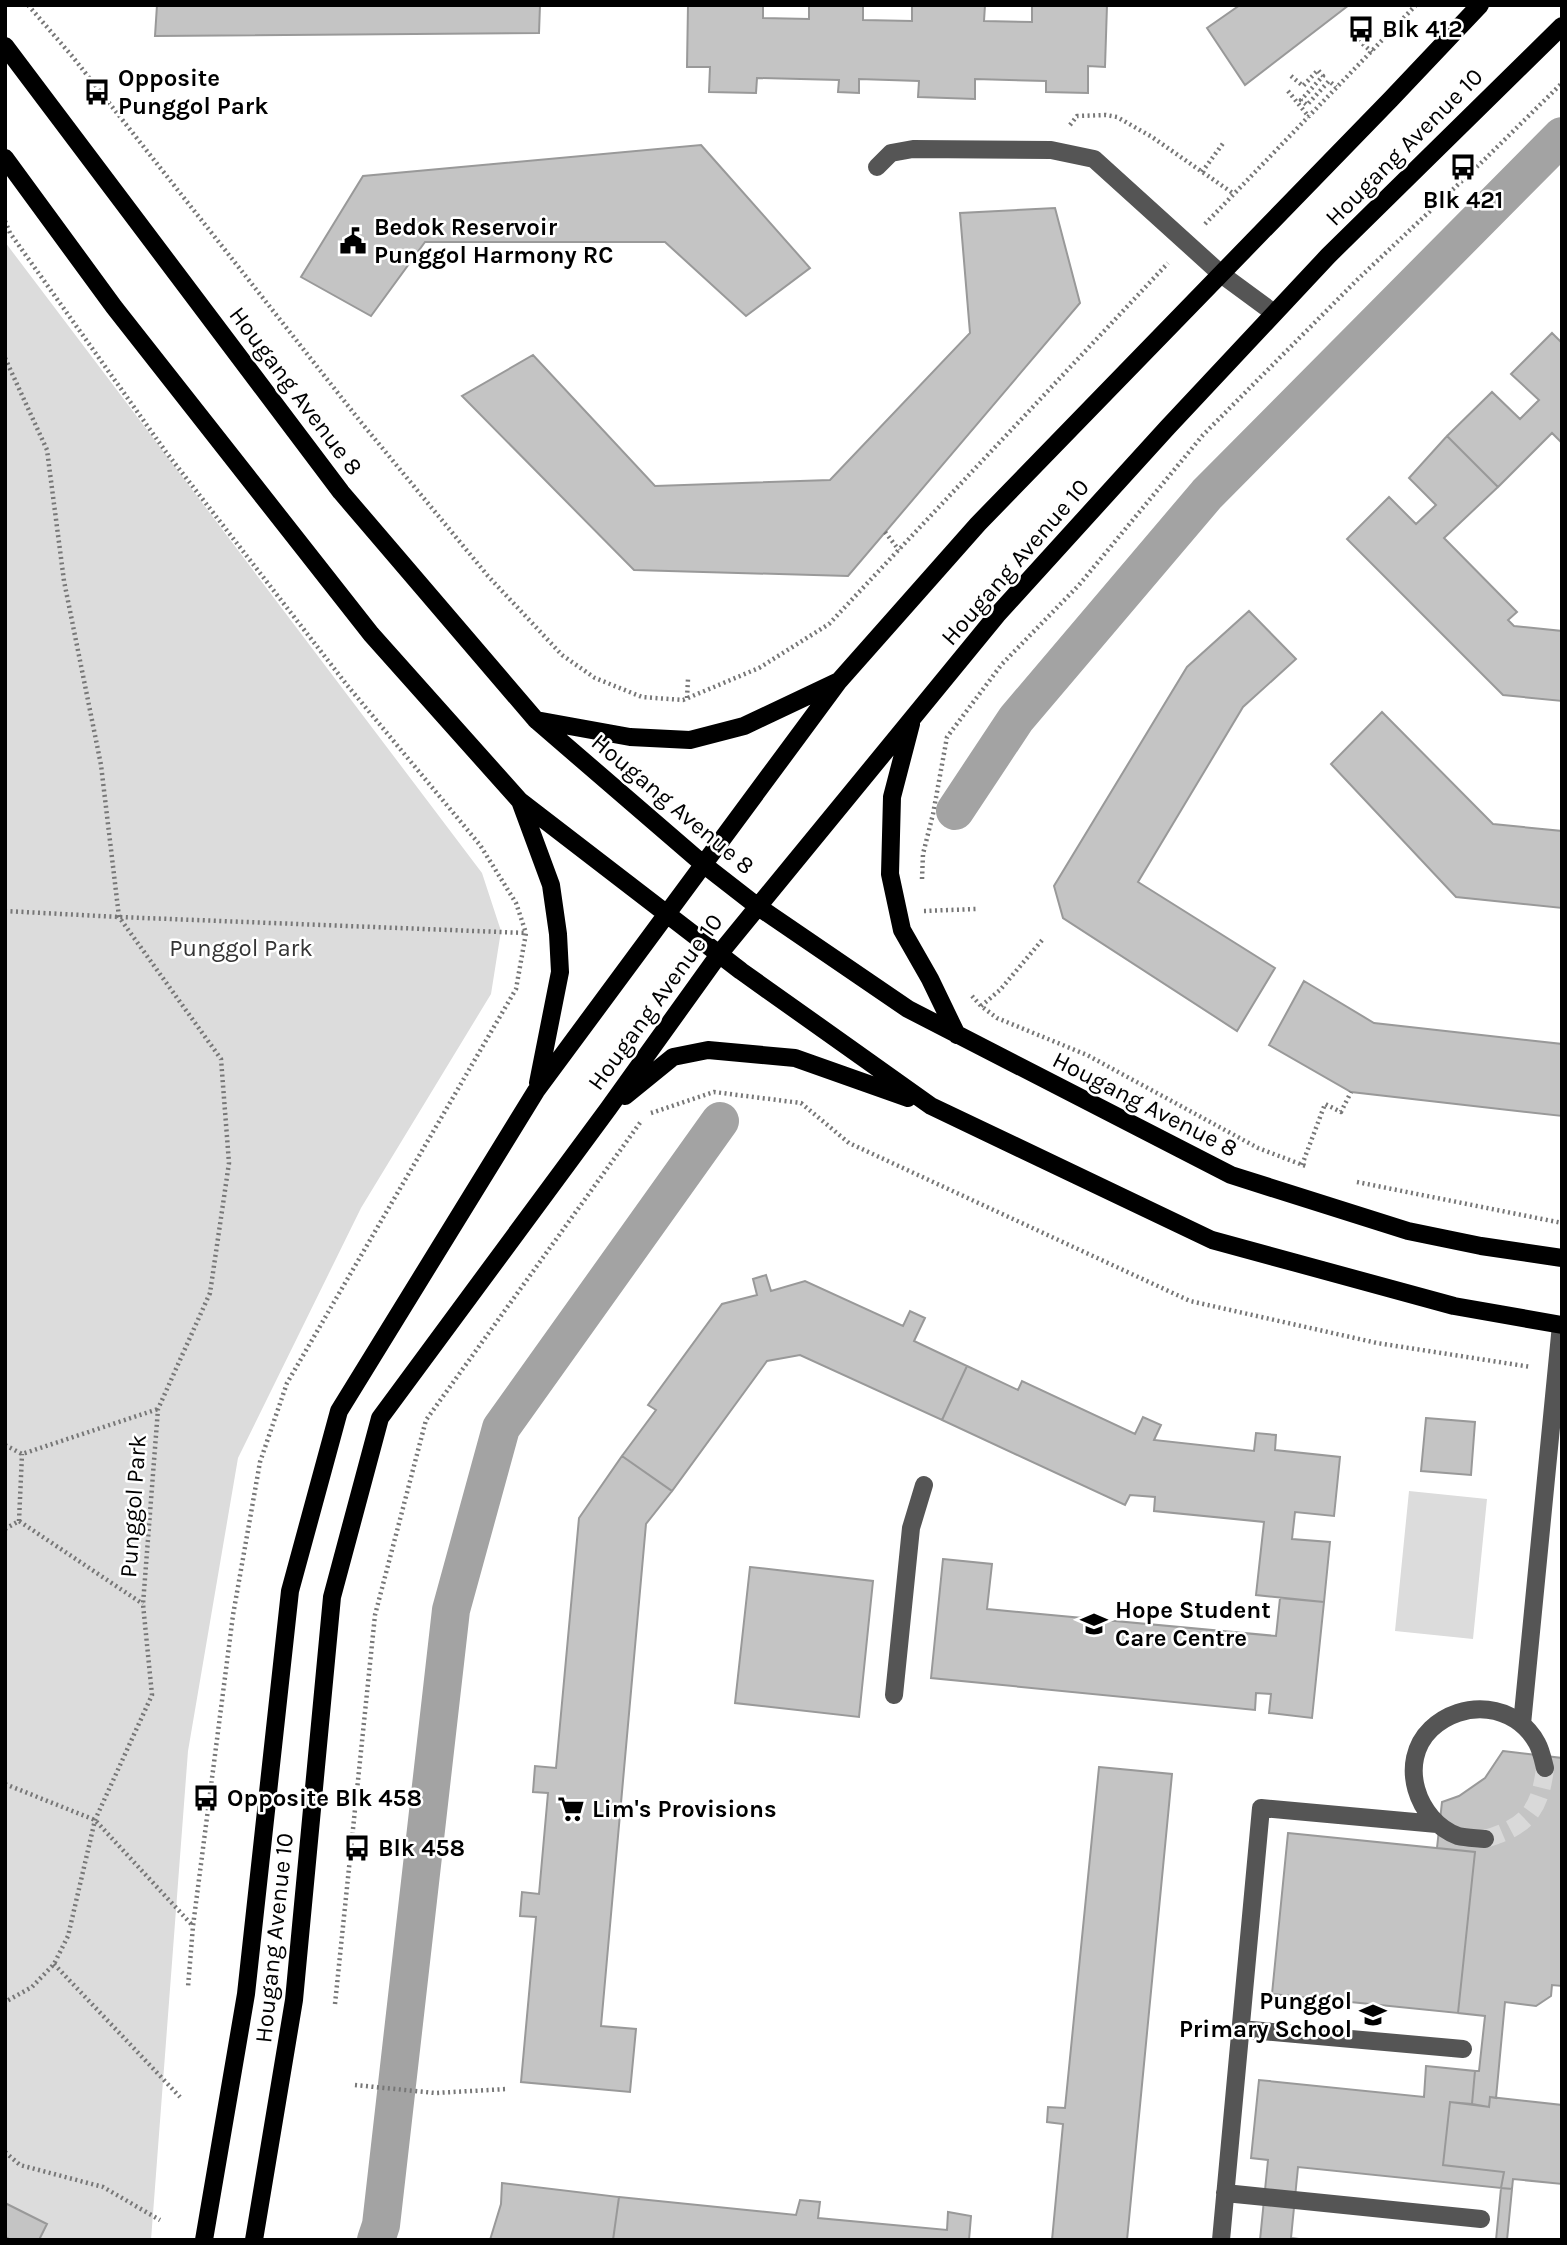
<svg xmlns="http://www.w3.org/2000/svg" width="1567" height="2245" font-family="Karla,sans-serif">
  <rect width="100%" height="100%" fill="#fff"/>
  <path fill="#dcdcdc" d="M5 242 482 873 501 931 491 994 361 1208 238 1458 188 1751 151 2240H5Z
    M1409 1491 1487 1499 1473 1639 1395 1631Z"/>
  <g fill="none" stroke-linecap="round" stroke-linejoin="round">
    <path stroke="#a3a3a3" stroke-width="38" d="M955 811 1016 719 1207 494 1562 136
      M376 2240 381 2225 451 1610 501 1428 720 1121"/>
  </g>
  <path fill="#c4c4c4" stroke="#999" stroke-width="2" d="M157 5H540L539 33 155 36Z
    M688 5H763V18L809 19V5H863V20L912 21V5H985L984 21 1032 22V5H1107L1105 67 1088 66V93L1046 92V81L975 79V99L918 97 919 81 859 79V93L838 92 839 80 757 78 756 93 709 92 710 67H687Z
    M1240 5H1349L1245 85 1207 28Z
    M701 145 810 268 746 316 665 242H425L371 316 301 277 363 176Z
    M1055 208 1080 303 848 576 634 570 462 396 533 355 655 486 830 480 970 333 960 213Z
    M1552 333 1562 343V443L1552 433 1498 487 1447 436 1492 392 1520 419 1539 400 1511 374Z
    M1447 436 1498 487 1444 538 1517 612 1508 620 1514 626 1562 631V701L1503 695 1347 539 1389 497 1416 524 1436 505 1409 478Z
    M1249 611 1296 659 1243 707 1138 882 1275 968 1237 1031 1063 918 1054 886 1187 667Z
    M1382 712 1493 824 1562 831V908L1456 897 1331 764Z
    M1304 981 1374 1023 1562 1044V1116L1351 1092 1269 1045Z
    M766 1275 771 1291 805 1281 903 1326 910 1311 925 1318 914 1341 967 1366 942 1420 800 1355 767 1361 672 1491 622 1456 656 1410 648 1405 722 1304 757 1295 753 1279Z
    M967 1366 1018 1390 1022 1381 1135 1434 1143 1417 1161 1425 1154 1440 1254 1451 1256 1433 1276 1435 1275 1450 1340 1457 1334 1516 1295 1512 1292 1539 1330 1542 1324 1602 1256 1595 1264 1522 1154 1511 1155 1497 1130 1495 1125 1505 942 1420Z
    M1426 1418 1475 1422 1471 1475 1421 1471Z
    M622 1456 672 1491 646 1524 601 2026 636 2029 630 2092 521 2082 536 1917 520 1916 522 1892 539 1894 548 1793 533 1792 535 1766 556 1768 579 1518Z
    M943 1559 992 1564 987 1609 1276 1636 1280 1598 1324 1602 1312 1718 1269 1713 1271 1694 1256 1693 1255 1710 931 1678Z
    M750 1567 873 1581 859 1717 735 1703Z
    M1503 1751 1562 1758V1986L1552 1985 1551 1996 1536 2006 1505 2002 1496 2098 1490 2097 1489 2107 1472 2104 1475 2071H1479L1485 2016 1458 2013 1475 1852 1437 1848 1442 1802 1459 1796 1485 1778Z
    M1099 1767 1172 1774 1127 2240H1052L1063 2124 1047 2122 1048 2107 1065 2108Z
    M1288 1833 1475 1852 1458 2013 1272 1994Z
    M1426 2066 1475 2071 1472 2104 1450 2102 1443 2165 1504 2172 1501 2188 1298 2167 1291 2238 1307 2240H1260L1268 2160 1251 2158 1259 2080 1424 2097Z
    M1490 2097 1562 2105V2184L1513 2179 1512 2189 1501 2188 1504 2172 1443 2165 1450 2102 1489 2107Z
    M502 2183 619 2197 613 2240H490L501 2204Z
    M1501 2188 1512 2189 1507 2240H1496Z
    M619 2197 796 2215 800 2200 820 2202 818 2218 947 2230 948 2212 971 2216 969 2240H613Z
    M5 2203 47 2224 39 2240H11L5 2237Z"/>
  <g fill="none" stroke-linecap="round" stroke-linejoin="round">
    <path stroke="#d9d9d9" stroke-width="18" stroke-dasharray="18 9" stroke-linecap="butt" d="M1485 1839C1526 1827 1540 1811 1545 1768"/>
    <path stroke="#777" stroke-width="4.5" stroke-dasharray="2 3.5" stroke-linecap="butt" d="M28 5 72 56 360 421 488 576 562 655 595 678 642 697 683 700 759 668 829 624 1168 263
      M1350 33 1372 52
      M1291 76 1303 86 1318 70 1323 76 1301 100 1307 105 1329 81 1336 87
      M1288 91 1309 117
      M1070 125 1077 116 1106 115 1117 117 1152 137 1234 194
      M1202 172 1224 142
      M5 221 10 233 166 452 347 685 480 845 516 903 526 933 516 989 287 1383 260 1462 233 1615 193 1926 188 1987
      M1205 224 1416 5
      M5 358 47 450 64 581 101 765 119 917 221 1059 229 1163 210 1293 158 1409 143 1604 152 1695 95 1820 68 1936 54 1964 32 1987 5 2002
      M885 532 899 550
      M687 698 688 679
      M922 879 923 854 933 814 947 737 1002 664 1079 585 1203 435 1358 279 1483 161 1562 83
      M5 911 119 917 526 933
      M924 911 976 909
      M972 996 981 1006 997 1018 1087 1055 1258 1148 1308 1167
      M981 1006 1000 990 1043 939
      M651 1113 714 1092 801 1103 849 1143 1190 1301 1377 1343 1531 1367
      M1302 1165 1325 1104 1341 1112 1351 1092
      M1357 1182 1562 1223
      M5 1445 22 1454 158 1409
      M19 1521 22 1454
      M5 1529 19 1521 143 1604
      M5 1784 95 1820 193 1926
      M54 1964 180 2097
      M335 2004 375 1615 426 1420 642 1120
      M355 2085 435 2093 507 2089
      M5 2152 20 2165 103 2187 160 2220"/>
    <path stroke="#555" stroke-width="18" d="M877 167 891 153 913 149 1051 150 1094 159 1221 274 1274 313
      M894 1695 911 1528 924 1485
      M1522 1724 1561 1325
      M1485 1839C1477 1838 1466 1838 1458 1836 1417 1821 1397 1762 1431 1729 1463 1699 1515 1703 1537 1743 1541 1750 1543 1760 1545 1768
      M1240 2029 1463 2049
      M1225 2193 1481 2219
      M1221 2240 1261 1808 1437 1824"/>
    <path stroke="#000" stroke-width="18" d="M5 46 341 492 536 720 703 864 757 906 908 1009 1231 1175 1408 1231 1481 1246 1562 1258
      M5 158 114 307 371 634 520 801 741 971 931 1106 1212 1240 1454 1306 1562 1325
      M536 720 630 737 690 740 744 726 837 682
      M911 724 892 797 890 874 902 930 930 979 957 1035
      M520 801 551 885 558 934 560 972 538 1083
      M625 1096 673 1057 708 1050 795 1058 908 1098
      M204 2240 246 1994 290 1591 339 1411 536 1091 839 681 978 524 1391 99 1480 5
      M254 2240 294 2000 332 1597 380 1418 608 1109 720 953 997 615 1167 428 1328 256 1562 26"/>
  </g>
  <defs>
    <g id="bus-bare" transform="scale(2.1)"><path d="M-5-6H5V4H4V6H2V4H-2V6H-4V4H-5ZM-3.5-4V0h7V-4ZM-3.5 1.2v1.5H-2V1.2ZM2 1.2v1.5H3.5V1.2Z" fill="#000" stroke="#fff" stroke-width="2.5" paint-order="stroke"/></g>
    <g id="civic-bare" transform="scale(2.1)"><path d="M-.6-6.5H3V-4.5H.6V-3L4-1V1h2V6H-6V1h2V-1L-.6-3ZM-1.2 2.5V6h2.4V2.5Z" fill="#000" stroke="#fff" stroke-width="2.5" paint-order="stroke"/></g>
    <g id="school-bare" transform="scale(2.1)"><path d="M0-5L7-2L0 1L-7-2ZM-4 1L0 2.5L4 1V4Q0 6-4 4Z" fill="#000" stroke="#fff" stroke-width="2.5" paint-order="stroke"/></g>
    <g id="supermarket-bare" transform="scale(2.1)"><path d="M-6-5.5h2.5l.6 2H6L4.5 2H-2.5L-4.4-4H-6ZM-1.5 3.2a1.3 1.3 0 1 0 .1 0ZM3 3.2a1.3 1.3 0 1 0 .1 0Z" fill="#000" stroke="#fff" stroke-width="2.5" paint-order="stroke"/></g>
  </defs>
  <g fill-rule="evenodd">
    <use href="#bus-bare" x="1361" y="29"/>
    <use href="#bus-bare" x="97" y="92"/>
    <use href="#bus-bare" x="1463" y="167"/>
    <use href="#civic-bare" x="353" y="241"/>
    <use href="#school-bare" x="1094" y="1624"/>
    <use href="#bus-bare" x="206" y="1798"/>
    <use href="#supermarket-bare" x="571" y="1809"/>
    <use href="#bus-bare" x="357" y="1848"/>
    <use href="#school-bare" x="1373" y="2015"/>
  </g>
  <g text-anchor="middle" stroke-width="5" stroke-linejoin="round" paint-order="stroke">
    <g font-size="24" font-weight="bold" fill="#000" stroke="#fff" text-anchor="start">
      <text x="1382" y="37">Blk 412</text>
      <text x="118" y="86">Opposite<tspan x="118" dy="28">Punggol Park</tspan></text>
      <text x="1463" y="208" text-anchor="middle">Blk 421</text>
      <text x="374" y="235">Bedok Reservoir<tspan x="374" dy="28">Punggol Harmony RC</tspan></text>
      <text x="1115" y="1618">Hope Student<tspan x="1115" dy="28">Care Centre</tspan></text>
      <text x="227" y="1806">Opposite Blk 458</text>
      <text x="592" y="1817">Lim's Provisions</text>
      <text x="378" y="1856">Blk 458</text>
      <text x="1352" y="2009" text-anchor="end">Punggol<tspan x="1352" dy="28">Primary School</tspan></text>
    </g>
    <g font-size="24" fill="#000" stroke="#fff">
      <text transform="translate(1404 147) rotate(-45)" y="8">Hougang Avenue 10</text>
      <text transform="translate(296 391) rotate(53)" y="8">Hougang Avenue 8</text>
      <text transform="translate(1015 562) rotate(-49)" y="8">Hougang Avenue 10</text>
      <text transform="translate(673 804) rotate(40)" y="8">Hougang Avenue 8</text>
      <text transform="translate(655 1002) rotate(-54)" y="8">Hougang Avenue 10</text>
      <text transform="translate(1145 1104) rotate(27)" y="8">Hougang Avenue 8</text>
      <text transform="translate(133 1506) rotate(-86)" y="8">Punggol Park</text>
      <text transform="translate(274 1938) rotate(-84)" y="8">Hougang Avenue 10</text>
    </g>
    <g font-size="24" fill="#333" stroke="#fff">
      <text x="241" y="956">Punggol Park</text>
    </g>
  </g>
  <rect width="1567" height="2245" fill="none" stroke="#000000" stroke-width="14"/>
</svg>
